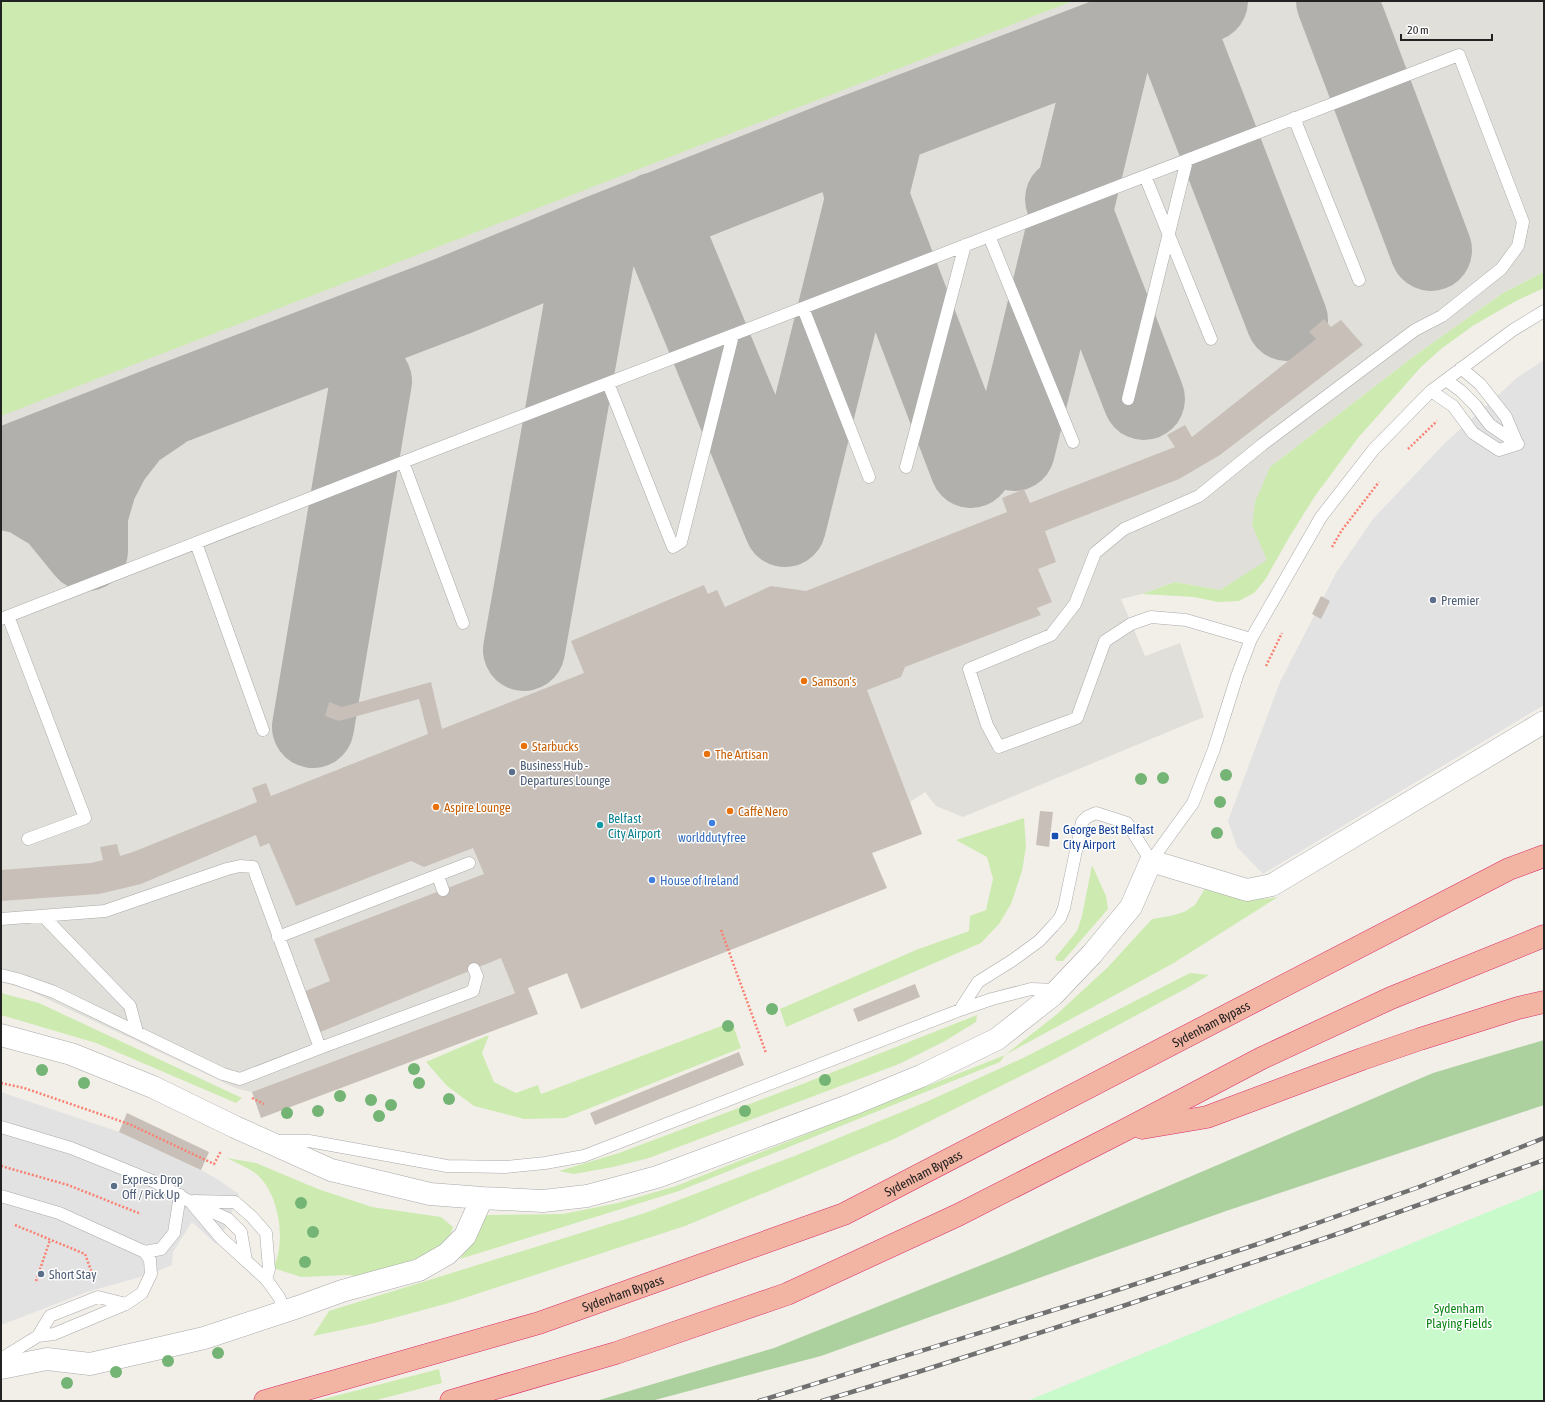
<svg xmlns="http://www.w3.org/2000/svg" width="1545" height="1402" font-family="'Asap Condensed',sans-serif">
  <rect width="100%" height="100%" fill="#f2efe9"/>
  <path fill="#e1dfda" d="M1 1H1544V272L1503 293 1417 354 1270 467 1252 525 1268 560 1220 590 1175 582 1142 594 1121 599 1145 656 1180 643 1204 717 963 817 936 806 925 792 910 802 922 834 872 853 567 973 252 1092 238 1089 26 989 1 982Z"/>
  <path fill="#cdebb0" d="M1 1H1073L1 416Z
    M1544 272V288L1516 301 1474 325 1441 349 1421 367 1358 438 1315 496 1290 536 1265 580 1254 593 1239 601 1218 602 1194 597 1142 594 1175 582 1220 590 1267 560 1252 525 1255 502 1270 467 1417 354 1503 293Z
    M1024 818 1026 847 1022 871 1011 904 999 924 981 943 786 1027 780 1009 916 950 969 931 970 916 986 910 993 879 987 857 956 840Z
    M1092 865 1106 896 1108 909 1063 961H1057L1055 958 1077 931 1082 916Z
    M1206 887C1235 899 1247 902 1278 897L1172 964 1005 1055 1000 1062 679 1191 460 1259 473 1240 483 1217 488 1215 563 1214 618 1203 676 1186 1005 1055 1056 1015 1108 967 1152 919 1170 916 1184 912 1195 905Z
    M1190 973 1209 975 1187 988 1055 1059 894 1139 685 1226 449 1303 375 1323 313 1336 329 1311 645 1213 797 1155 926 1102 1021 1059Z
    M1 993 39 1003 242 1098 236 1103 96 1043 1 1015Z
    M977 1015 976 1022 945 1041 899 1064 649 1158 613 1167 574 1174 559 1171 619 1153 805 1083Z
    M732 1022 741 1048 565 1118 524 1119 474 1106 447 1086 426 1062 489 1035 482 1053 494 1082 516 1093 538 1085 541 1094Z
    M227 1158 256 1163 318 1189 372 1207 441 1217 453 1227 449 1239 438 1251 363 1277 348 1275 301 1277 273 1268C287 1242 279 1191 255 1173 247 1167 236 1163 227 1158Z
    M439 1369 442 1383 373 1401H316Z"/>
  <path fill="#add19e" d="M1544 1040V1105L1226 1211 821 1356 651 1401H596L774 1348 1009 1254 1433 1073Z"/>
  <path fill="#c8facc" d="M1544 1189V1401H1027Z"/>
  <path fill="#e2e2e2" d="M1544 360V705L1263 874 1237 847 1228 821 1280 682 1336 573 1373 519 1445 443 1518 377Z
    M1 1092 119 1132 201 1170 217 1179 239 1194 221 1238 216 1244 192 1222 173 1252 172 1265 151 1274 87 1292 1 1325Z"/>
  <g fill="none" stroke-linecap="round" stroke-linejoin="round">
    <path stroke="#b1b0ac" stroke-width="82" d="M1337 1 1431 250
      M1169 15 1287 320
      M862 182 971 467
      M1066 199 1144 399
      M656 213 785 526
      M1014 450 1114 36
      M1 470 170 404 453 296 597 237 845 139 1207 1
      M1 488 26 494 56 512 87 550V515L96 484 110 457 131 430 162 409
      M785 526 885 124
      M524 650 597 237
      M313 727 371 381"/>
  </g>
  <path fill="#c7bfb8" d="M1324 319 1331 327 1341 320 1363 345 1220 455 1179 479 1045 531 1056 562 1038 569 1052 602 1037 608 1041 615 905 667 901 677 867 690 922 834 872 853 887 888 581 1009 567 973 528 988 538 1014 261 1118 252 1092 515 993 501 958 318 1033 303 992 330 981 314 939 484 874 473 848 424 867 411 861 296 906 269 843 260 847 256 835 141 884 99 894 1 901V870L91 863 103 860 100 847 117 844 120 856 133 852 257 802 252 788 266 783 271 796 428 734 419 699 339 721 325 716 329 702 342 707 431 682 442 729 584 673 571 641 704 585 708 594 717 590 725 607 771 586 806 591 1007 512 1002 498 1024 489 1030 503 1175 447 1167 435 1185 425 1192 437 1316 339 1309 332Z
    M1321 596 1330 601 1321 619 1312 614Z
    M1040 811 1053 812 1049 847 1036 845Z
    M915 984 920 997 858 1022 853 1009Z
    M739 1052 744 1065 595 1125 590 1113Z
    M127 1113 209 1152 201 1170 119 1132Z"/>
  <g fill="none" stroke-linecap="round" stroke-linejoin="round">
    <g stroke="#a9a9a9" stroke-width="13">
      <path id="service" d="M1294 118 1359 280
        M1145 176 1211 339
        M989 236 1073 442
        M803 308 869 477
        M1461 368 1480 384 1506 417 1517 443
        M1446 380 1461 391 1475 405 1490 425 1518 444
        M608 383 673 547 681 542 733 335
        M1431 391 1453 406 1473 433 1499 450 1518 444
        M1128 399 1187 160
        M403 462 463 623
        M906 467 965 245
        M196 543 263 730
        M8 616 85 818 28 839
        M1 619 403 462 1459 55 1523 222 1518 246 1501 269 1442 316 1415 330 1263 444 1199 496 1124 529 1095 553 1075 604 1051 635 969 669 987 725 999 747 1077 718 1105 641 1131 624 1151 617 1186 620 1251 639
        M438 876 443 890
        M43 916 130 1006 137 1032
        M1 919 105 911 227 869 240 866 253 867 320 1048 473 991 477 976 474 969
        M278 937 469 863
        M1 975 17 979 54 992 223 1074 240 1079 320 1048
        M960 1010 978 982 1013 960 1039 941 1053 926 1060 918 1064 908 1082 822 1087 817 1096 813 1127 823 1151 861 1193 803 1214 749 1237 676 1251 639 1321 517 1374 449 1431 391 1513 330 1544 311
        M1 1127 71 1148 116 1166 155 1182 189 1201 228 1219 241 1232 246 1261
        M278 1141H309L447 1166 506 1167 545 1163 584 1156 960 1010 992 999 1031 989 1057 990
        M1 1196 59 1213 145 1252 150 1260 151 1274 142 1293 126 1304 54 1334 38 1336 1 1359
        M194 1201 235 1202 252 1217 266 1233 269 1269 266 1279
        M193 1205 221 1238 266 1279 279 1297 285 1311
        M145 1252 161 1249 174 1233 180 1195
        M38 1336 50 1316 98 1297 126 1304"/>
    </g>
    <g stroke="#a9a9a9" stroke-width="23">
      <path id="minor" d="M1 1035 71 1054 153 1087 235 1127 331 1170 430 1194 482 1198 543 1201 587 1196 657 1177 853 1104 921 1076 997 1039 1053 995 1092 954 1131 907 1151 861 1247 890 1272 885 1544 722
        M1 1368 47 1359 90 1364 165 1347 204 1338 298 1307 342 1291 419 1270 447 1254 465 1236 482 1198"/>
    </g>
    <g stroke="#dc2a67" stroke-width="23">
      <g id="trunk">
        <path d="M1142 1128 1207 1117 1362 1059 1420 1039 1518 1008 1544 1002"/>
        <path id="s1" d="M265 1401 539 1323 844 1214 1509 869 1544 856"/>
        <path d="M451 1401 616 1353 787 1294 958 1215 1123 1131 1262 1058 1391 998 1544 936"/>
      </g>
    </g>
    <path stroke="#fa8072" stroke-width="2.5" stroke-dasharray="2 2" stroke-linecap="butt" d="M1408 449 1437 421
      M1332 547 1342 530 1379 482
      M1266 666 1282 633
      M721 930 766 1053
      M1 1083 24 1088 129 1124 214 1164 221 1151
      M252 1098 264 1104
      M1 1166 68 1185 141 1214
      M15 1225 85 1254 93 1276
      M36 1281 50 1240"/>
    <use href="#service" stroke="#fff" stroke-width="12"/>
    <use href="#minor" stroke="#fff" stroke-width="22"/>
    <use href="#trunk" stroke="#f2b4a3" stroke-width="22"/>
    <g stroke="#707070" stroke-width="4.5">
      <path id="rail" d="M759 1401 1099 1296 1261 1243 1419 1187 1544 1138
        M822 1401 918 1372 1123 1306 1343 1232 1544 1160"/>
    </g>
    <use href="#rail" stroke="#fff" stroke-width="3" stroke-dasharray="9" stroke-linecap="butt"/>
  </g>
  <g fill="#74b475">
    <circle cx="1226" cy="775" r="6"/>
    <circle cx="1163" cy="778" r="6"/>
    <circle cx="1141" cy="779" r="6"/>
    <circle cx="1220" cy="802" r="6"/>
    <circle cx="1217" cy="833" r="6"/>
    <circle cx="772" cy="1009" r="6"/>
    <circle cx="728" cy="1026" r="6"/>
    <circle cx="414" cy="1069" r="6"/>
    <circle cx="42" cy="1070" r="6"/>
    <circle cx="825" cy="1080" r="6"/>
    <circle cx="84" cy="1083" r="6"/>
    <circle cx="419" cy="1083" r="6"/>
    <circle cx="340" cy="1096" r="6"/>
    <circle cx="449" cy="1099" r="6"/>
    <circle cx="371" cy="1100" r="6"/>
    <circle cx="391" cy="1105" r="6"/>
    <circle cx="318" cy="1111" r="6"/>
    <circle cx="745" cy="1111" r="6"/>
    <circle cx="287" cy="1113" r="6"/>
    <circle cx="379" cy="1116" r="6"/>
    <circle cx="301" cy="1203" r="6"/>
    <circle cx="313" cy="1232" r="6"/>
    <circle cx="305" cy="1262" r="6"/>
    <circle cx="218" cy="1353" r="6"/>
    <circle cx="168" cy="1361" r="6"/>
    <circle cx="116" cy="1372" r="6"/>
    <circle cx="67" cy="1383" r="6"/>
  </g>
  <g fill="#5c6f8a" stroke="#fff" stroke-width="1.5">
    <circle cx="1433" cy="600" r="4"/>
    <circle cx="512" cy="772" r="4"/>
    <circle cx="114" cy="1186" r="4"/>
    <circle cx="41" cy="1274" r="4"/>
  </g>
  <g fill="#e8710a" stroke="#fff" stroke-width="1.5">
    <circle cx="804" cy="681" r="4"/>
    <circle cx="524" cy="746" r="4"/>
    <circle cx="707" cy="754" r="4"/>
    <circle cx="436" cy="807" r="4"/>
    <circle cx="730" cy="811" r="4"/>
  </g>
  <g fill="#3f7fe0" stroke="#fff" stroke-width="1.5">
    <circle cx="712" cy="823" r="4"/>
    <circle cx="652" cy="880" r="4"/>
  </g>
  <circle fill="#0f9aa8" stroke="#fff" stroke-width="1.5" cx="600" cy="825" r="4"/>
  <rect fill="#1a4fb4" stroke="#fff" stroke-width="1.5" x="1051" y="832" width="8" height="8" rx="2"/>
  <g text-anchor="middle" stroke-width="3" stroke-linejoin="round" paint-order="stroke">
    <g font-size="13" fill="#4e5e75" stroke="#fff" text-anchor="start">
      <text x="1441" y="605">Premier</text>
      <text x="520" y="770">Business Hub -<tspan x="520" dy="15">Departures Lounge</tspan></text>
      <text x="122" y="1184">Express Drop<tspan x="122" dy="15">Off / Pick Up</tspan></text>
      <text x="49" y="1279">Short Stay</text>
    </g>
    <g font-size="13" fill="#c56008" stroke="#fff" text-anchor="start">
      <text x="812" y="686">Samson's</text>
      <text x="532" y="751">Starbucks</text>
      <text x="715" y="759">The Artisan</text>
      <text x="444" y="812">Aspire Lounge</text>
      <text x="738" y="816">Caffè Nero</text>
    </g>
    <g font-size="13" fill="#0d838f" stroke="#fff" text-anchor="start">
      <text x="608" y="823">Belfast<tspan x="608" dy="15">City Airport</tspan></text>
    </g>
    <g font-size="13" fill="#164399" stroke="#fff" text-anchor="start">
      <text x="1063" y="834">George Best Belfast<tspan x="1063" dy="15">City Airport</tspan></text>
    </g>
    <g font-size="13" fill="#366cbe" stroke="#fff">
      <text x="712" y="842">worlddutyfree</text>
      <text x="660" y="885" text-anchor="start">House of Ireland</text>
    </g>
    <g font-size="13" fill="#222" stroke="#fff">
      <text dy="5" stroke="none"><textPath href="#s1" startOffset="1022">Sydenham Bypass</textPath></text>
      <text dy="5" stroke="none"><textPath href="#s1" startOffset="698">Sydenham Bypass</textPath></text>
      <text dy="5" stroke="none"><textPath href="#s1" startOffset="374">Sydenham Bypass</textPath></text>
    </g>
    <g font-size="13" fill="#0c8416" stroke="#fff">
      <text x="1459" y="1313">Sydenham<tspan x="1459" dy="15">Playing Fields</tspan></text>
    </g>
  </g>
  <rect width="1545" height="1402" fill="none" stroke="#222222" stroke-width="4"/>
  <path d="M1401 34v6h91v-6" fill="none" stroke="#222222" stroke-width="2"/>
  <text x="1407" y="34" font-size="12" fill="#222222" stroke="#ffffff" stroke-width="3" paint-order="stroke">20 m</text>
</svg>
